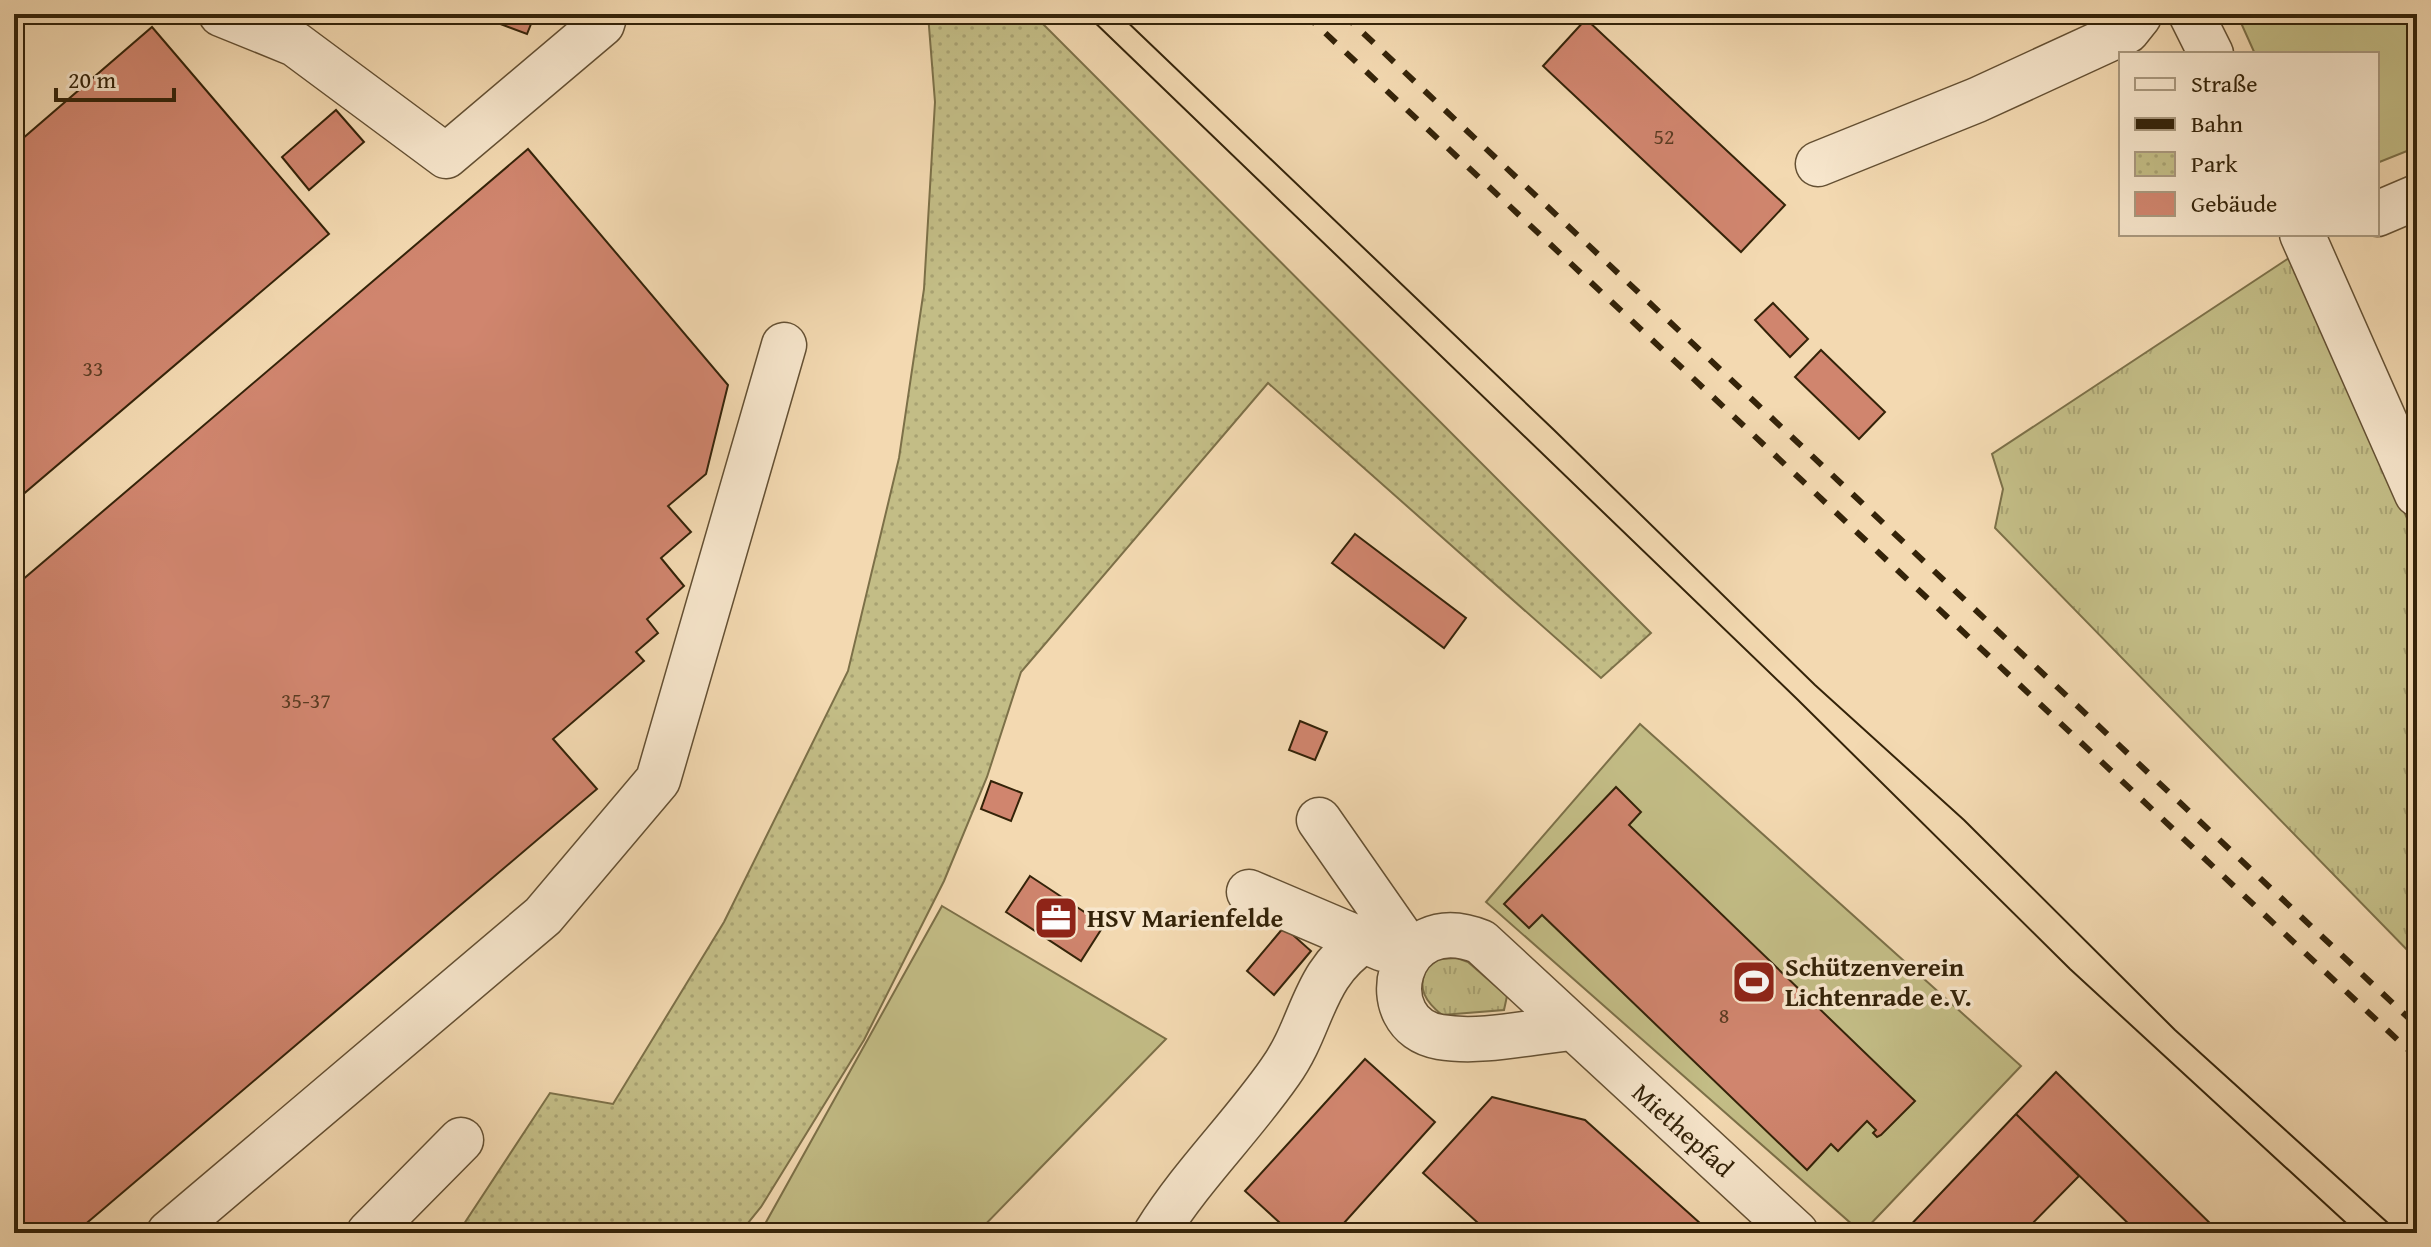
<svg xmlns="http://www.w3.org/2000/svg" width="2431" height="1247" font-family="'Gentium Book Plus',serif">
  <defs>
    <pattern id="grass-tufts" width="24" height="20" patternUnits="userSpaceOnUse" patternTransform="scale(2)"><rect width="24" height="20" fill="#c3bd86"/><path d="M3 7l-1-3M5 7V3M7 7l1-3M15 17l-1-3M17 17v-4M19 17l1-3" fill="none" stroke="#a8a272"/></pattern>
    <pattern id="park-dots" width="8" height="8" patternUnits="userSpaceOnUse" patternTransform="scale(2)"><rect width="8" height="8" fill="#c3bd86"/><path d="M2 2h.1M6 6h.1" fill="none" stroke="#a8a272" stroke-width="1.8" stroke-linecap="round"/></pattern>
  </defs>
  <rect width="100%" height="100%" fill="#f3d9b1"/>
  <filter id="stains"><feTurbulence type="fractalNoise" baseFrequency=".0025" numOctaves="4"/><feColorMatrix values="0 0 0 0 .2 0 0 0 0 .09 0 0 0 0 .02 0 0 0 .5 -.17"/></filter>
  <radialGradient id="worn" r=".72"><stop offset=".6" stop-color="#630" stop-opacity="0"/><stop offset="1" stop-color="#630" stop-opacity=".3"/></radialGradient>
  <path fill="url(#grass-tufts)" stroke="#7c7048" stroke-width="2" d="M2292 256 2417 541V960L1995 528 2003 489 1992 454Z
    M1457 958 1468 962 1507 996 1504 1010 1442 1015C1426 1002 1416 988 1427 968L1439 959Z"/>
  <path fill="url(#park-dots)" stroke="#7c7048" stroke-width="2" d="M928 14H1033L1651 633 1601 678 1268 383 1021 672 987 777 944 881 864 1040 761 1207 740 1233H458L550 1093 613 1104 724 922 848 671 899 458 924 289 935 102Z"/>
  <path fill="#c3bd86" stroke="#7c7048" stroke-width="2" d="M2237 14H2417V147L2377 163V54H2255Z
    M1640 724 2021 1066 1862 1233 1486 902Z
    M942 906 1166 1039 977 1233H760Z"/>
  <path fill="#d0856e" stroke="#342309" stroke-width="2" d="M474 14H535L527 34Z
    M1586 19 1785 205 1741 252 1543 66Z
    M152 27 329 234 14 502V146Z
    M336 110 364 142 309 190 282 157Z
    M528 149 728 385 706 474 668 506 691 532 661 558 684 586 647 619 658 633 636 652 644 661 553 739 597 789 75 1233H14V587Z
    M1773 303 1808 339 1790 357 1755 320Z
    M1821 350 1885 412 1859 439 1795 377Z
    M1355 534 1466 618 1444 648 1332 563Z
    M1300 721 1327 732 1315 760 1289 750Z
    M991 781 1022 793 1011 821 981 809Z
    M1616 787 1641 812 1629 825 1915 1101 1881 1135 1877 1137 1873 1133 1876 1130 1867 1121 1838 1151 1831 1144 1807 1170 1542 915 1529 928 1504 904Z
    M1030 876 1104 925 1081 961 1006 912Z
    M1284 927 1311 951 1274 995 1247 971Z
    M1365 1059 1435 1122 1335 1233H1291L1245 1191Z
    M2056 1072 2220 1233H2138L2016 1114Z
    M1492 1097 1585 1120 1711 1233H1489L1423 1173Z
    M2016 1114 2079 1176 2023 1233H1903Z"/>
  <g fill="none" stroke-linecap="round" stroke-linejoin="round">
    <g stroke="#645033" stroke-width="47">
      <path id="minor" d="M221 14 295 44 446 156 602 24 605 14
        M2191 14 2211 54
        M1818 164 1977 100 2127 31 2139 16
        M2377 214 2417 197
        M2302 234 2417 494
        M1319 820 1411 952
        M1249 892 1383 949
        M1570 1028C1529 1032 1481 1044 1440 1037 1370 1026 1394 906 1481 942L1796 1233
        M169 1233 543 916 658 780 784 345
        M369 1233 461 1140
        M1156 1233C1192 1175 1241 1128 1280 1072 1314 1025 1311 974 1365 940"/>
    </g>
    <use href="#minor" stroke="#f7e6cc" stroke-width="44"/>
    <path stroke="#342309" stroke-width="2" d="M1086 14 1797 699 2070 969 2357 1233
      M1119 14 1554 430 1815 685 1964 820 2175 1030 2399 1233"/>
    <path stroke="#342309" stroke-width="6" stroke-dasharray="14 14" stroke-linecap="butt" d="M1305 14 2417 1058
      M1343 14 2417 1026"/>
  </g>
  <defs>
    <g id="office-square" transform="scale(2.3)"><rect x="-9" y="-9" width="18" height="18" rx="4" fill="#8f2418" stroke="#f7e6cc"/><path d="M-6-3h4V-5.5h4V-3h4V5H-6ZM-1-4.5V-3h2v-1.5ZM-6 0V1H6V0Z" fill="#fff"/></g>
    <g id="stadium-square" transform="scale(2.3)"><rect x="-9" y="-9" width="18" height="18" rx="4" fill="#8f2418" stroke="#f7e6cc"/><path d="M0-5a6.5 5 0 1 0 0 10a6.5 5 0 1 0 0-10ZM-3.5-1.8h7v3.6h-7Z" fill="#fff"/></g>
  </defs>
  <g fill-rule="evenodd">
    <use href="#office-square" x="1056" y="918"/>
    <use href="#stadium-square" x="1754" y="982"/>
  </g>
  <g text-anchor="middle" stroke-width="7" stroke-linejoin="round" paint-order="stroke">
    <g font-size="22" fill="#5b3c22">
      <text x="1664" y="144">52</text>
      <text x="93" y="376">33</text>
      <text x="306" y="708">35-37</text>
      <text x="1724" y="1023">8</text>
    </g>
    <g font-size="26" font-weight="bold" fill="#342309" stroke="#f7e6cc" text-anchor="start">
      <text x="1087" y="927">HSV Marienfelde</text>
      <text x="1785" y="976">Schützenverein<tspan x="1785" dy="30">Lichtenrade e.V.</tspan></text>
    </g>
    <g font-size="26" fill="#342309" stroke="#f7e6cc">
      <text transform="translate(1683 1130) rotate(42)" y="9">Miethepfad</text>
    </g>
  </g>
  <rect width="2431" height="1247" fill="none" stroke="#f3d9b1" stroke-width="48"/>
  <rect x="16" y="16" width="2399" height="1215" fill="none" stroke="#342309" stroke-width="4"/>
  <rect x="24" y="24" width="2383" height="1199" fill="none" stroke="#342309" stroke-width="2"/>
  <rect x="2119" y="52" width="260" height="184" fill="#f7e6cc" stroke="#a9987e" stroke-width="2"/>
  <rect x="2135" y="78" width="40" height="12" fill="#f7e6cc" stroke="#a9987e" stroke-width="2"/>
  <text x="2191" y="92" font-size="24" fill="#342309">Straße</text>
  <rect x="2135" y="118" width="40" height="12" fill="#342309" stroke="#a9987e" stroke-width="2"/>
  <text x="2191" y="132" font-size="24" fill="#342309">Bahn</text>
  <rect x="2135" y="152" width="40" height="24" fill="url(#park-dots)" stroke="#a9987e" stroke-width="2"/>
  <text x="2191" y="172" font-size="24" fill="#342309">Park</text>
  <rect x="2135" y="192" width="40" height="24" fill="#d0856e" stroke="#a9987e" stroke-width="2"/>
  <text x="2191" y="212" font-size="24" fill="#342309">Gebäude</text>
  <path d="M56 88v12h118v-12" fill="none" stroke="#342309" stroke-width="4"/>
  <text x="68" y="88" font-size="24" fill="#342309" stroke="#f7e6cc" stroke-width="6" paint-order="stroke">20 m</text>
  <rect width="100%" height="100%" filter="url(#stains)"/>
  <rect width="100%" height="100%" fill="url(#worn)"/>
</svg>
